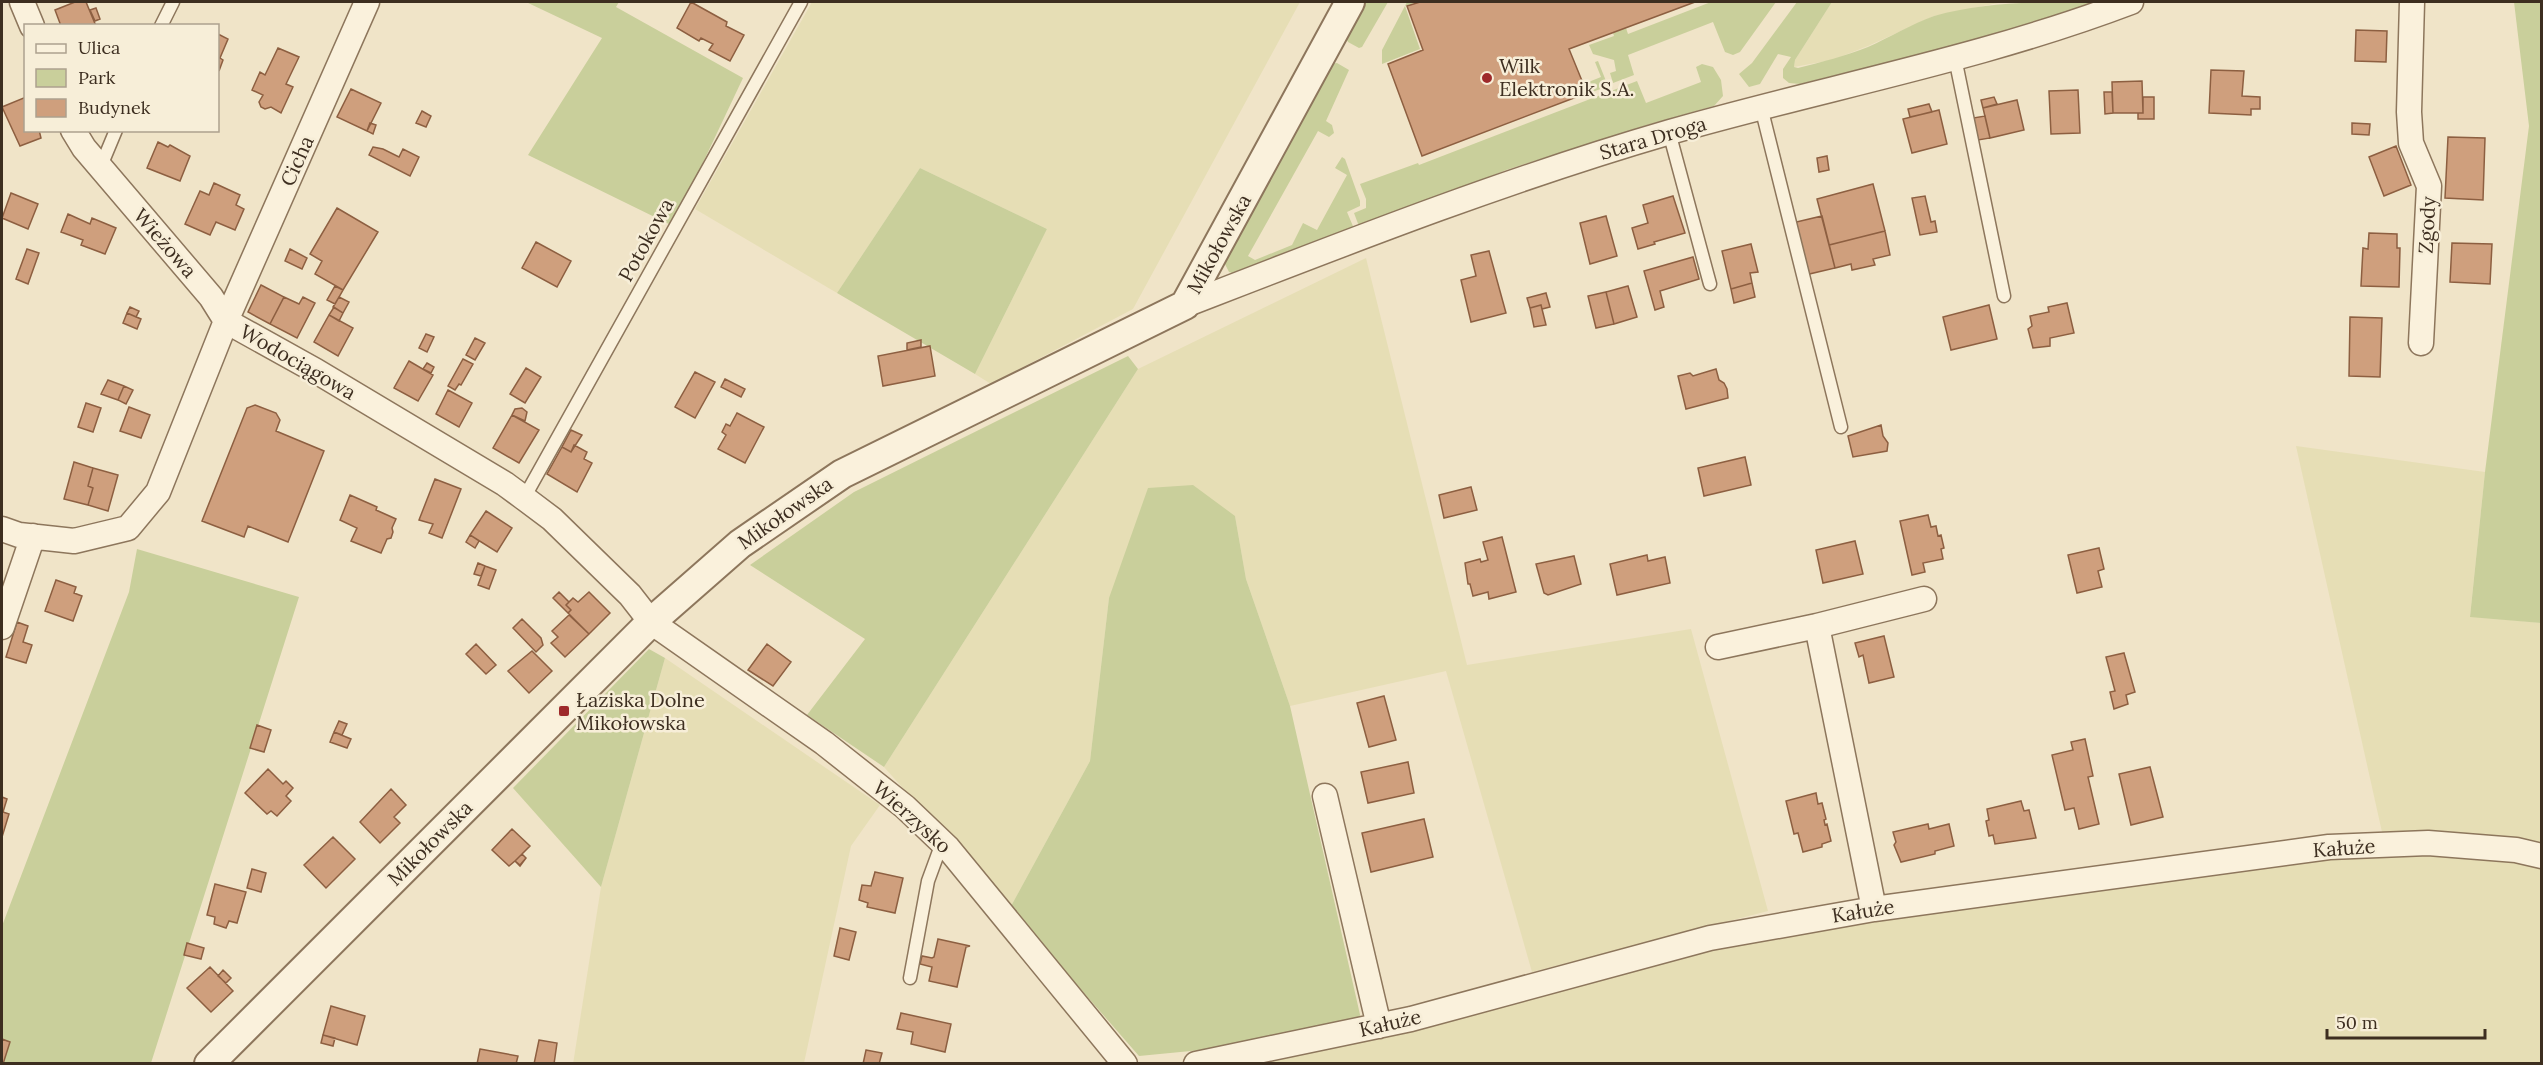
<svg xmlns="http://www.w3.org/2000/svg" width="2543" height="1065" font-family="Lora,serif">
  <rect width="100%" height="100%" fill="#f0e4c8"/>
  <path fill="#e6deb5" d="M812 2H1300L1133 309 991 384 975 374 1047 229 920 168 837 293 695 209Z
    M1832 2H2003L1934 16 1868 46 1832 60 1794 67 1795 60Z
    M1366 258 1467 665 1691 629 1768 911 1532 972 1446 671 1290 706 1246 579 1235 516 1109 598 1090 761 1010 908 884 767 1138 369Z
    M2296 446 2485 472 2470 616 2541 623V846L2476 836 2382 832Z
    M665 658 880 805 851 846 804 1063 573 1064 601 887Z
    M2329 847 2541 856V1063L1196 1064 1710 938Z"/>
  <path fill="#c9cf9b" d="M526 2H619L616 7 743 78 673 226 528 155 602 38Z
    M1361 2H1388L1362 47 1359 48 1348 42 1345 36Z
    M1407 2H1417L1405 6 1420 49 1382 64V50Z
    M1711 2H1776L1740 52 1733 55 1725 52 1713 22 1628 55 1634 75 1613 83 1610 73 1616 71 1614 60 1593 54 1589 45 1614 36 1613 33 1626 28 1628 34Z
    M1797 2H1832L1795 60 1794 67 1798 68C1822 62 1845 56 1868 47 1890 37 1912 24 1934 16 1991 0 2052 2 2111 2L2032 26 1800 84 1789 83 1783 78V69L1791 57 1778 54 1760 84 1749 87 1739 74 1752 63Z
    M2514 2H2542L2541 623 2470 617 2485 472 2529 126Z
    M1598 61 1608 86 1590 93 1586 83 1601 77 1595 62Z
    M1337 63 1349 70 1326 121 1332 125 1334 133 1329 137 1318 131 1248 256 1255 260 1292 245 1303 223 1317 230 1347 175 1335 168 1342 157 1345 159 1360 201V206L1347 212 1355 231 1235 274 1229 272 1223 260 1330 64Z
    M1702 64 1713 67 1721 80 1723 96 1714 106 1647 125 1506 170 1360 229 1354 213 1366 208V199L1360 184 1418 163 1419 165 1637 81 1646 103 1701 82 1696 67Z
    M920 168 1047 229 975 374 837 293Z
    M1128 356 1138 369 884 767 807 715 865 639 750 565 854 492Z
    M1193 485 1235 516 1246 579 1290 706 1361 1019 1222 1048 1139 1056 1010 908 1090 761 1109 598 1148 488Z
    M137 549 299 597 151 1063H2V926L129 592Z
    M649 649 665 658 601 887 513 788Z"/>
  <path fill="#cf9f7d" stroke="#8d5f41" stroke-width="1.5" d="M75 2H86L96 26H61L55 10Z
    M691 2 727 22 726 26 744 35 730 61 709 50 713 44 701 38 699 41 677 28Z
    M1420 2H1695L1569 49 1587 93 1422 156 1388 64 1423 50 1407 6Z
    M96 8 100 19 95 21 90 10Z
    M2356 30 2387 31 2386 62 2355 61Z
    M218 34 228 39 220 58 223 60 219 71Z
    M278 48 299 57 286 84 293 87 281 113 271 107 265 109 261 107 259 102 263 95 252 90 260 72 265 75Z
    M2211 70 2244 71 2242 96 2260 97V109H2251V115L2209 113Z
    M2142 81 2143 113H2113L2112 82Z
    M351 89 381 103 367 131 337 117Z
    M2078 90 2080 133 2051 134 2049 91Z
    M2104 92H2112L2113 113 2105 114Z
    M26 97V130H39L41 138 20 146 2 107Z
    M1994 97 1997 104 1983 108 1981 100Z
    M2143 97H2154V119H2138V113H2143Z
    M2017 100 2024 130 1990 138 1983 108Z
    M1929 104 1932 112 1910 117 1908 109Z
    M1939 110 1947 144 1912 153 1903 119Z
    M422 111 431 116 426 127 416 123Z
    M1985 116 1990 138 1978 140 1973 118Z
    M370 123 376 125 373 134 367 131Z
    M2352 123 2370 124 2369 135 2352 134Z
    M2448 137 2485 138 2483 200 2445 198Z
    M158 142 168 147 170 145 190 156 180 181 147 168Z
    M2396 146 2411 185 2384 196 2369 157Z
    M373 147 383 149 399 157 403 149 419 157 410 176 369 155Z
    M1827 156 1829 170 1819 172 1817 158Z
    M214 183 240 195 236 205 244 209 235 230 216 222 210 235 185 224 200 191 209 195Z
    M1873 184 1885 231 1829 245 1817 199Z
    M11 193 38 204 28 229 2 218Z
    M1673 196 1685 233 1654 242 1655 244 1638 249 1632 228 1648 223 1643 205Z
    M1925 196 1931 222 1935 221 1937 232 1920 235 1912 198Z
    M337 208 378 232 343 290 315 274 322 261 310 254Z
    M68 214 90 224 92 218 116 228 105 254 81 245 83 240 61 232Z
    M1606 216 1617 256 1590 264 1580 223Z
    M1822 216 1835 268 1805 275 1792 223Z
    M1885 231 1890 255 1873 259 1875 265 1852 270 1851 264 1835 268 1829 245Z
    M2369 233 2397 234V248H2400L2399 287 2361 286 2363 248 2368 249Z
    M536 242 571 261 557 287 522 268Z
    M2452 243 2492 244 2490 284 2450 282Z
    M1751 244 1758 272 1750 273 1752 283 1731 289 1722 251Z
    M27 249 39 253 28 284 16 279Z
    M290 249 307 258 302 269 285 261Z
    M1489 251 1506 313 1471 322 1461 280 1476 276 1471 255Z
    M1693 257 1699 279 1660 291 1664 307 1655 310 1644 271Z
    M1752 283 1755 297 1734 303 1731 289Z
    M261 285 284 297 270 324 248 312Z
    M335 286 343 290 335 304 327 300Z
    M1628 286 1637 317 1614 324 1606 292Z
    M1606 292 1614 324 1596 328 1588 296Z
    M1546 293 1550 307 1542 309 1541 305 1530 308 1527 298Z
    M284 297 299 304 303 297 315 303 297 338 270 324Z
    M339 297 349 302 343 313 333 307Z
    M2067 303 2074 333 2050 338V346L2033 348 2028 329 2032 326 2030 316 2049 312 2048 307Z
    M1541 305 1546 325 1534 327 1530 308Z
    M1989 305 1997 339 1951 350 1943 317Z
    M130 307 139 311 136 317 127 313Z
    M334 307 343 313 339 321 329 315Z
    M127 313 141 319 137 329 123 323Z
    M329 315 353 328 338 356 314 342Z
    M2350 317 2382 318 2380 377 2349 376Z
    M426 334 434 337 427 352 419 348Z
    M475 338 485 343 475 360 466 355Z
    M921 340V347L907 350V343Z
    M930 346 935 376 883 386 878 356Z
    M463 359 473 364 461 385 459 384 455 390 448 386Z
    M409 361 433 375 418 401 394 388Z
    M427 363 434 367 431 373 423 369Z
    M526 368 541 377 525 403 510 394Z
    M1716 369 1719 380 1724 383 1727 389 1728 398 1686 409 1678 376 1690 373 1693 376Z
    M695 372 715 382 695 418 675 407Z
    M725 379 745 389 741 397 721 387Z
    M108 380 124 386 118 400 101 394Z
    M124 386 133 390 126 404 118 400Z
    M448 390 472 403 459 427 436 414Z
    M86 403 101 408 93 432 78 427Z
    M255 405 276 413 280 420 276 431 324 451 288 542 248 526 244 537 202 521 247 408Z
    M129 407 150 415 141 438 120 431Z
    M522 408 527 412 525 421 512 415 515 409Z
    M737 413 764 427 745 463 718 449 726 435 722 432 726 424 730 426Z
    M512 415 539 430 519 463 493 448Z
    M1881 425 1883 436 1888 443 1887 451 1853 457 1848 436Z
    M571 430 582 435 571 452 562 447Z
    M574 445 587 452 584 459 592 463 577 492 547 474 562 447 571 452Z
    M1745 457 1751 485 1704 496 1698 468Z
    M74 462 93 468 88 486 93 488 88 505 64 499Z
    M93 468 118 475 108 511 88 505 93 488 88 486Z
    M435 479 461 489 442 538 429 533 433 524 419 520Z
    M1471 487 1477 510 1444 518 1439 495Z
    M350 495 377 507 376 510 396 519 392 528 393 532 391 538 387 539 381 553 351 541 357 528 340 520Z
    M486 511 512 528 497 552 470 535Z
    M1928 515 1931 527 1936 526 1938 536 1941 535 1944 548 1941 549 1943 559 1923 563 1925 572 1912 575 1900 521Z
    M470 535 479 541 475 548 466 542Z
    M1502 537 1516 592 1489 599 1488 592 1473 596 1470 584H1468L1465 563 1480 559 1481 562 1488 560 1483 542Z
    M1855 541 1863 574 1823 583 1816 550Z
    M2099 548 2104 569 2098 571 2102 587 2077 593 2068 555Z
    M1647 555 1648 561 1665 557 1670 583 1617 595 1610 564Z
    M1574 556 1581 584 1548 595 1544 593 1536 564Z
    M478 563 485 566 481 576 474 574Z
    M485 566 496 570 489 589 478 585Z
    M56 580 76 587 74 593 82 596 73 621 45 611Z
    M559 592 569 602 566 605 571 610 568 613 553 598Z
    M589 592 610 613 589 634 568 613 571 610 566 605 573 598 578 602Z
    M569 615 589 634 565 657 551 643 558 637 552 631Z
    M522 619 541 638 543 645 536 652 513 628Z
    M17 622 28 626 23 642 32 645 26 663 6 657Z
    M1884 636 1894 677 1869 683 1863 655 1859 657 1855 643Z
    M476 644 496 665 486 674 466 654Z
    M767 644 791 662 773 686 748 670Z
    M532 651 552 671 529 693 508 671Z
    M2124 653 2135 692 2126 695 2128 704 2114 709 2110 692 2115 691 2106 657Z
    M1384 696 1396 740 1369 747 1357 703Z
    M339 721 347 724 342 735 334 732Z
    M257 725 271 730 264 752 250 748Z
    M334 732 351 739 347 748 330 742Z
    M2085 739 2093 776 2088 777 2099 824 2079 829 2074 808 2065 810 2052 755 2073 750 2071 742Z
    M1408 762 1414 793 1368 803 1361 772Z
    M2150 767 2163 817 2131 825 2119 774Z
    M268 769 283 784 286 781 293 788 286 796 291 801 277 816 271 811 267 814 245 793Z
    M391 789 406 805 394 817 400 823 380 843 360 822Z
    M1816 793 1818 804 1822 803 1826 819 1824 820 1825 825 1827 824 1831 841 1822 844V847L1803 852 1798 833 1794 834 1786 801Z
    M2 797 7 799 3 812 9 814 2 837Z
    M2021 801 2024 811 2029 810 2036 838 1995 844 1993 835 1989 836 1986 821 1989 820 1987 809Z
    M1424 819 1433 857 1371 872 1362 833Z
    M1928 824 1929 829 1949 824 1954 846 1935 851V854L1901 862 1894 845 1896 842 1893 832Z
    M512 829 530 846 522 854 526 858 520 865 515 861 509 866 492 850Z
    M333 837 355 859 326 888 304 865Z
    M522 854 526 858 520 866 515 861Z
    M252 869 266 873 261 892 247 888Z
    M875 872 903 878 895 913 867 907 868 903 859 900 862 885 871 886Z
    M215 884 246 892 237 923 229 921 226 928 214 924 215 917 207 915Z
    M840 928 856 932 849 960 834 956Z
    M938 939 970 946 966 947 957 987 929 981 932 967 920 964 922 956 932 958 934 957Z
    M187 943 204 948 201 959 184 955Z
    M210 967 233 991 211 1012 187 988Z
    M223 970 231 978 226 983 218 976Z
    M331 1006 365 1016 357 1045 323 1035Z
    M901 1013 951 1024 945 1052 911 1044 913 1032 897 1029Z
    M323 1035 335 1038 333 1046 321 1043Z
    M2 1039 10 1042 3 1064H2Z
    M539 1040 557 1043 554 1064H534Z
    M480 1049 518 1056 516 1064H477Z
    M866 1050 882 1053 879 1064H863Z"/>
  <g fill="none" stroke-linecap="round" stroke-linejoin="round">
    <g stroke="#8d765c" stroke-width="15">
      <path id="service" d="M161 26 173 2
        M1955 58 2004 296
        M1761 107 1841 427
        M1669 132 1710 284
        M101 166 116 130
        M524 498 801 2
        M910 978 928 881 939 851 948 848"/>
    </g>
    <g stroke="#8d765c" stroke-width="27">
      <path id="minor" d="M22 2 32 26
        M2412 2 2409 112 2411 143 2429 186 2421 343
        M73 130 84 148 211 297 226 321 316 371 505 484 524 498 552 519 630 595 651 622 824 743 905 807 948 848 1125 1064
        M1185 305C1345 243 1505 180 1670 132 1823 88 1981 59 2131 2
        M2 529 19 535 74 541 128 528 158 492 226 321 367 2
        M1817 626 1924 599
        M2 627 33 536
        M1718 647 1817 626 1874 909
        M1325 796 1379 1026
        M1196 1064 1411 1019 1710 938 1874 909 2329 847 2428 843 2516 850 2542 856"/>
    </g>
    <g stroke="#8d765c" stroke-width="32">
      <path id="tertiary" d="M209 1064 651 622 740 544 842 474 1185 305 1350 2"/>
    </g>
    <use href="#service" stroke="#faf1dc" stroke-width="12"/>
    <use href="#minor" stroke="#faf1dc" stroke-width="24"/>
    <use href="#tertiary" stroke="#faf1dc" stroke-width="28"/>
  </g>
  <g fill="#9e2a2b" stroke="#f7eed8" stroke-width="2">
    <circle cx="1487" cy="78" r="6"/>
    <rect x="558" y="705" width="12" height="12" rx="3"/>
  </g>
  <g text-anchor="middle" stroke-width="5" stroke-linejoin="round" paint-order="stroke">
    <g font-size="20" fill="#3d2e20" stroke="#f7eed8" text-anchor="start">
      <text x="1499" y="73">Wilk<tspan x="1499" dy="23">Elektronik S.A.</tspan></text>
      <text x="576" y="707">Łaziska Dolne<tspan x="576" dy="23">Mikołowska</tspan></text>
    </g>
    <g font-size="20" fill="#3d2e20" stroke="#f7eed8">
      <text transform="translate(1653 138) rotate(-16)" y="7">Stara Droga</text>
      <text transform="translate(297 161) rotate(-66)" y="7">Cicha</text>
      <text transform="translate(2427 225) rotate(-87)" y="7">Zgody</text>
      <text transform="translate(646 240) rotate(-61)" y="7">Potokowa</text>
      <text transform="translate(165 243) rotate(49)" y="7">Wieżowa</text>
      <text transform="translate(1219 244) rotate(-61)" y="7">Mikołowska</text>
      <text transform="translate(298 362) rotate(30)" y="7">Wodociągowa</text>
      <text transform="translate(785 513) rotate(-35)" y="7">Mikołowska</text>
      <text transform="translate(912 817) rotate(42)" y="7">Wierzysko</text>
      <text transform="translate(430 843) rotate(-45)" y="7">Mikołowska</text>
      <text transform="translate(2344 848) rotate(-4)" y="7">Kałuże</text>
      <text transform="translate(1863 911) rotate(-9)" y="7">Kałuże</text>
      <text transform="translate(1390 1023) rotate(-13)" y="7">Kałuże</text>
    </g>
  </g>
  <rect width="2543" height="1065" fill="none" stroke="#3d2e20" stroke-width="6"/>
  <rect x="24" y="24" width="195" height="108" fill="#f7eed8" stroke="#ada18e" stroke-width="1.5"/>
  <rect x="36" y="44" width="30" height="9" fill="#faf1dc" stroke="#ada18e" stroke-width="1.5"/>
  <text x="78" y="54" font-size="18" fill="#3d2e20">Ulica</text>
  <rect x="36" y="69" width="30" height="18" fill="#c9cf9b" stroke="#ada18e" stroke-width="1.5"/>
  <text x="78" y="84" font-size="18" fill="#3d2e20">Park</text>
  <rect x="36" y="99" width="30" height="18" fill="#cf9f7d" stroke="#ada18e" stroke-width="1.5"/>
  <text x="78" y="114" font-size="18" fill="#3d2e20">Budynek</text>
  <path d="M2327 1029v9h158v-9" fill="none" stroke="#3d2e20" stroke-width="3"/>
  <text x="2336" y="1029" font-size="18" fill="#3d2e20" stroke="#f7eed8" stroke-width="4.5" paint-order="stroke">50 m</text>
</svg>
